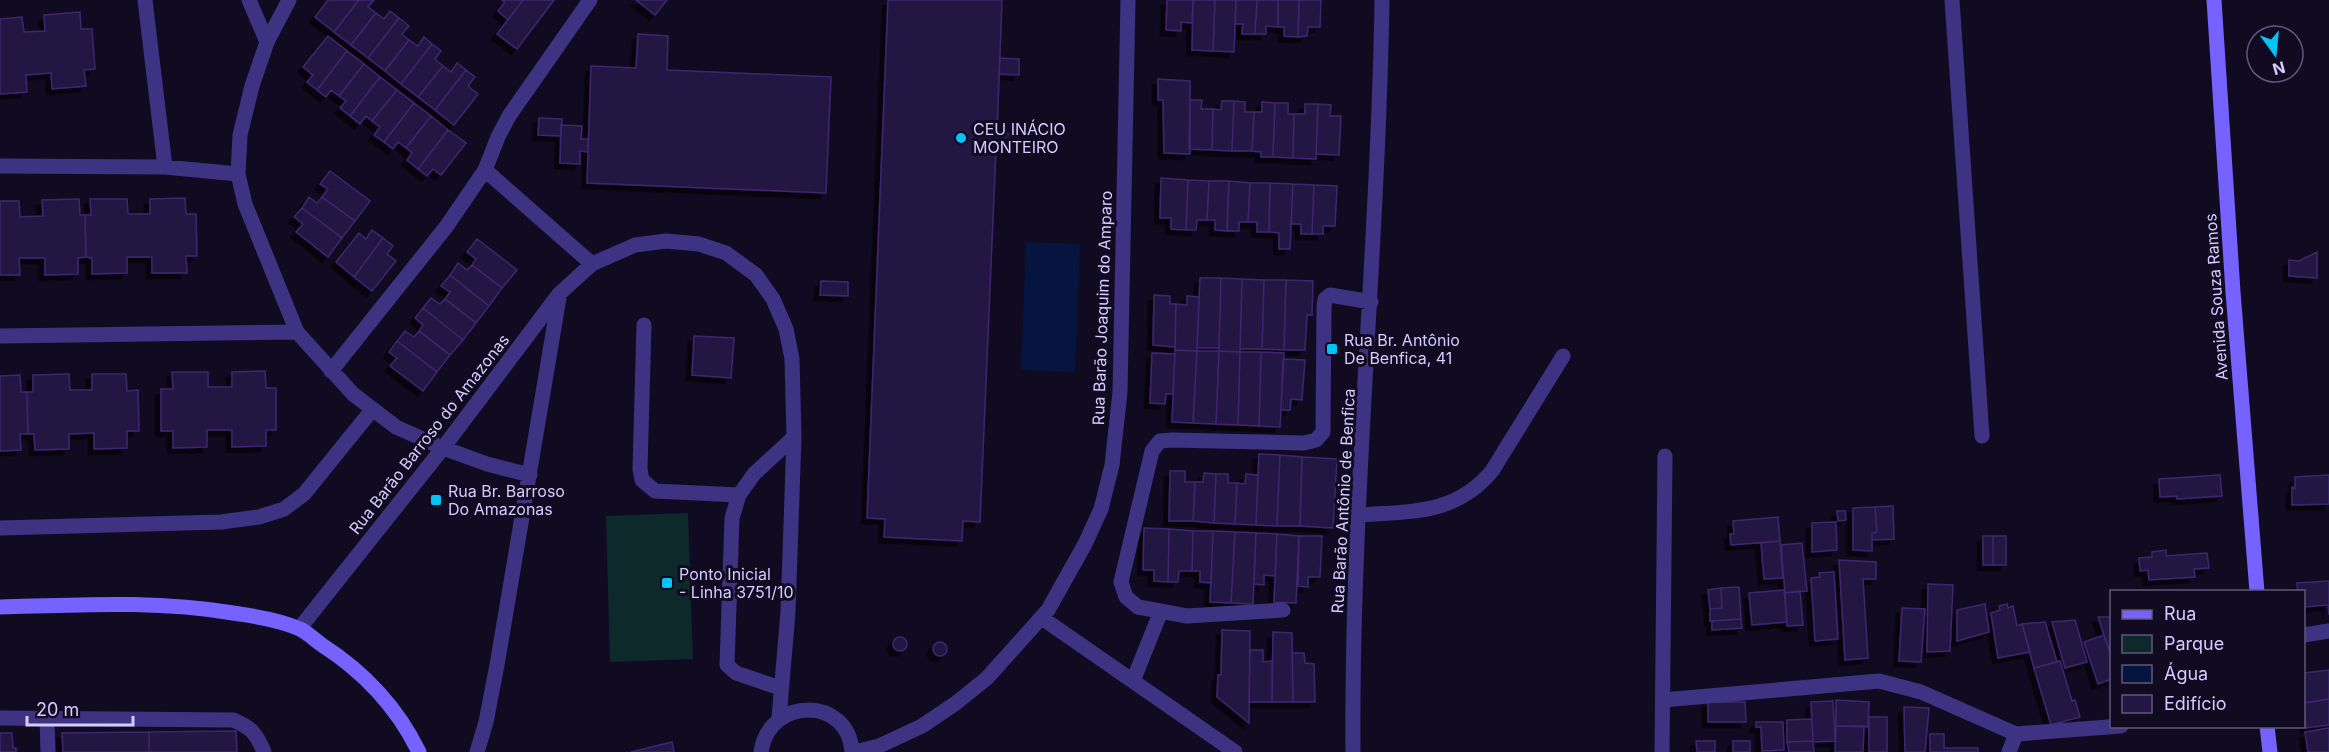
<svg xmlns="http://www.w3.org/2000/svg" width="2329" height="752" font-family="Inter,sans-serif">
  <defs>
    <filter id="shadow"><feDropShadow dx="-5.5" dy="5.5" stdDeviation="0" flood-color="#0009"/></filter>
  </defs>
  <rect width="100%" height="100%" fill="#110b21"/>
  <path fill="#0e292b" d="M688 513 693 659 610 662 606 516Z"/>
  <path fill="#06153f" d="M1026 242 1080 244 1075 372 1021 370Z"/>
  <path fill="#241643" stroke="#3d2770" stroke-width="1.5" filter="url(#shadow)" d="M328 0H359L334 32 315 17Z
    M359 0H374L368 7 376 13 351 45 334 32Z
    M502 0H523L508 20 498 11 505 2Z
    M523 0H554L517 49 497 34Z
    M636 0H667L655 15Z
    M888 0H1002L997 133 1015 134 1014 150 996 149 980 522 963 521 962 541 884 537 885 519 867 518Z
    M1167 0H1193L1192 23 1181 22V31L1166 30Z
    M1193 0H1215L1213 51 1192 50Z
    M1215 0H1236L1234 52 1213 51Z
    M1236 0H1257L1255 34H1242L1243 24H1235Z
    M1257 0H1278V27L1266 26V34H1255Z
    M1278 0H1299L1298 37 1284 36V27H1278Z
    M1299 0H1321L1320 27H1308L1307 36 1298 37Z
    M390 11 399 18 368 58 351 45 376 13 384 19Z
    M80 12 81 29H92L95 69 84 70 86 86 52 89 51 73 26 75 27 92 0 94V19L22 17 24 32 45 31 44 15Z
    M399 18 409 26 402 34 409 40 385 71 368 58Z
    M638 34 668 36 667 70 831 77 826 193 587 183 591 66 636 68Z
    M328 36 347 51 317 90 307 82 313 75 303 67Z
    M424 37 432 44 401 84 385 71 409 40 418 46Z
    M432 44 441 51 435 59 443 66 418 97 401 84Z
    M347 51 364 64 339 96 331 90 326 97 317 90Z
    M1000 58 1019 59V75L999 74Z
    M457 63 466 70 435 110 418 97 443 66 451 72Z
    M364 64 380 77 350 116 340 108 346 101 339 96Z
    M466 70 475 77 468 86 478 94 454 125 435 110Z
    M380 77 397 90 372 121 366 116 360 124 350 116Z
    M1158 79 1190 81V154L1164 153 1163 100H1158Z
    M397 90 414 103 384 142 374 135 380 127 372 121Z
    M1190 100H1202L1201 109H1213L1212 150 1189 149Z
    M1222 101H1234L1232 151 1212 150 1213 109 1221 110Z
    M1234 101 1245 102V112H1254L1252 151H1232Z
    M1262 102 1275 103 1273 157H1261V152L1252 151 1254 112H1262Z
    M414 103 431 116 406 148 398 142 393 149 384 142Z
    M1275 103H1288V114H1294L1293 158 1273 157Z
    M1305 104H1318L1316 159 1293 158 1294 114H1305Z
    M1318 104 1331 105 1330 116H1341L1339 155 1316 154Z
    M431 116 448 130 418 169 407 160 412 153 406 148Z
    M539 118 562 119 561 136 538 135Z
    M561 125 582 126 581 139H588V152L580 151V164L560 163Z
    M448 130 466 143 441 175 433 169 427 176 418 169Z
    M330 171 370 201 355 221 322 197 328 189 320 184Z
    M1161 178 1188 180 1186 230 1171 229V218H1160Z
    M1188 180 1209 181 1207 220H1197L1196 230H1186Z
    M1209 181H1229L1227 231 1215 230V220H1207Z
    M1229 181 1250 183 1248 222H1239V231H1227Z
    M1250 183H1270L1269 232H1257V222H1248Z
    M1270 183 1293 184 1290 249H1279V233L1269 232Z
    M1293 184 1314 185 1312 234H1301V224H1291Z
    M1314 185 1337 186 1335 226H1323V234H1312Z
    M309 197 317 203 322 197 355 221 342 238 302 208Z
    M185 198 186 214H196L197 256H186L187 273H152V257H127V273L92 274V258L86 257 85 215H91L90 199H127L128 214H150V199Z
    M79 199 80 215H85L86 257 78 258V274L45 275V258H19L20 275H0V201H19L20 217 43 216 42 200Z
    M302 208 342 238 328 257 296 232 303 224 294 217Z
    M372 230 383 238 354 277 336 262 359 233 366 239Z
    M383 238 393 246 387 254 396 261 372 291 354 277Z
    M477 239 517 270 502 288 472 265 476 259 467 252Z
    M2317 252V278L2289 276V260L2299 261Z
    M458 263 467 270 472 265 502 288 489 306 450 275Z
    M450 275 489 306 476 323 445 299 450 292 441 286Z
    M1200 278H1221L1219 348H1197Z
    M1221 278 1242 279 1240 352 1219 351Z
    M1242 279 1264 280 1262 349H1240Z
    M1264 280H1286L1284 350 1262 349Z
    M1286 280 1313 281 1312 315H1307L1305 350H1284Z
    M821 281 848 282V296L820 295Z
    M1154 295 1170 296V304H1176L1175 347 1153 345Z
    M1187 296 1199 297 1197 351 1175 350 1176 304 1187 305Z
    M431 298 440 304 445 299 476 323 463 340 423 308Z
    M423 308 463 340 450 355 419 331 423 325 415 318Z
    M405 331 414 337 419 331 450 355 437 372 397 341Z
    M694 336 734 338 731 378 692 375Z
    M397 341 437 372 423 391 390 366 397 358 389 352Z
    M1175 350 1197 351 1193 423 1172 422Z
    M1197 351H1219L1216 424 1193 423Z
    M1219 351 1240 352 1238 425 1216 424Z
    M1240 352H1261L1259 426 1238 425Z
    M1261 352 1284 353 1280 427 1259 426Z
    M1152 353 1175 354 1173 394H1166L1165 404 1150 403Z
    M1283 359 1305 360 1302 400 1291 399 1290 410H1281Z
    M265 371 266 388H276V430H266V446L232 447V430H207V447L173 448V431H161V389H173L172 372H208V387H232V372Z
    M69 374 70 390H92V374H126L127 391 138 390 139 431H127V448L94 449V433L69 434V449L35 450 34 434H28L27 392H33V375Z
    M20 375 21 392H27L28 434H20L21 450 0 451V376Z
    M1259 454 1280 455 1277 526 1256 525Z
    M1280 455 1302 457 1300 526H1277Z
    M1302 457 1337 459 1333 528 1300 526Z
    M1170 471H1185V482H1195L1193 521H1169Z
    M1204 473 1216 474 1214 523 1193 521 1195 482H1203Z
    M1216 474H1228V483H1237L1235 524 1214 523Z
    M1246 474 1258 475 1256 525 1235 524 1237 483 1245 484Z
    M2220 475 2222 496 2177 499V496L2160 497 2159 479Z
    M2329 475V504L2292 505V487L2295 488V477Z
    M1893 506 1894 539 1872 540V533L1877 532 1875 507Z
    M1875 507 1877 532 1872 533V551L1853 550V508Z
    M1837 511H1845L1846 520 1838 521Z
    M1778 517 1780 541 1731 545 1730 534H1734L1733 521Z
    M1836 522 1837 550 1812 552V523Z
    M1144 528 1169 529 1168 582 1154 581V570H1143Z
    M1169 529 1193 531 1192 571H1179L1178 582H1168Z
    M1193 531H1213L1211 583 1200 582V571H1192Z
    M1213 531 1235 532 1231 603 1210 602Z
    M1235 532 1256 533 1253 604 1231 603Z
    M1256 533 1277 534 1275 576 1264 575V585L1254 584Z
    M1277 534 1299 536 1296 603 1274 602Z
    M1299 536H1322L1320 577H1308V587L1298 586Z
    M1983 536H1993V565H1983Z
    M1993 536H2006V565H1993Z
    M1780 541 1783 578 1764 579 1761 543Z
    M1802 543 1807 591 1785 593 1781 545Z
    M2166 550V556L2207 553 2209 568 2194 569 2195 577 2149 580 2148 570 2140 571 2139 558 2152 557V552Z
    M1839 560 1876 562V579H1863L1868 658 1845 660Z
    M1834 572 1838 639 1815 641 1811 578 1820 577 1819 573Z
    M2329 581V615L2328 605 2304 607V592H2298L2297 583Z
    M1928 584 1953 585 1950 651 1927 652Z
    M1739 587 1741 619 1710 621V609L1722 608 1721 588Z
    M1721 588 1722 608 1710 609 1708 590Z
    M1784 590 1787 622 1752 625 1749 593Z
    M1800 591 1803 625 1787 626 1785 593Z
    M1985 604 1989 632 1957 641V610Z
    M2007 604 2008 608 2013 606 2017 626 2022 624 2030 652 1998 658 1991 613 2000 610 1999 606Z
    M1902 608 1925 609 1921 662 1899 661Z
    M2112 617V653H2110L2098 617Z
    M1741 619 1742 628 1712 630V621Z
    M2075 620 2087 662 2065 668 2052 622Z
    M2045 622 2057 662 2034 668 2022 624Z
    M1222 630 1250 631 1249 723 1217 697 1218 675H1221Z
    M1273 632 1292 633 1293 702H1272Z
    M2104 635 2112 656V679L2098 684 2084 642Z
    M893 644a7 7 0 1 1 14 0a7 7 0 1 1-14 0Z
    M933 649a7 7 0 1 1 14 0a7 7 0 1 1-14 0Z
    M1250 650H1263V662L1272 661V702H1249Z
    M1292 653H1304L1305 663 1314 664 1315 702H1293Z
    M2060 661 2072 701 2075 700 2080 717 2051 725 2034 668Z
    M2329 670V699L2304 703V673Z
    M2329 699V725L2306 728 2304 703Z
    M1836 700 1869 702 1868 727 1836 726Z
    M1833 701 1835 741 1813 742 1811 702Z
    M1708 702H1745L1746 722H1708Z
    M1904 707 1929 708 1925 752H1905Z
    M1869 717H1887V752H1869Z
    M1812 719 1813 741 1787 742V720Z
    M1756 722H1783L1784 750 1762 751 1761 727H1756Z
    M1836 726H1864L1863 752H1835Z
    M2329 728V752H2308L2305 732Z
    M236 731 237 752H149V732Z
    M149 732V752H63L62 733Z
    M0 733H12L13 748H16V752H0Z
    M1930 734H1944V748H1978V752H1930Z
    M1696 741H1715V752H1697Z
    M1733 741H1750V752H1733Z
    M1813 741 1814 752H1789L1787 742Z
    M672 742 674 752H631Z"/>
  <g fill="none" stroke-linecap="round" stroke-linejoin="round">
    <path stroke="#3e3383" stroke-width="15" d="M249 0 267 42
      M644 325 640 469 642 480 655 491 739 495
      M47 717 48 752
      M1662 752 1665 456"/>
    <path stroke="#3e3383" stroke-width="15" d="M145 0 165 167 238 174
      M289 0 267 42 252 86 240 135 238 174 245 204 297 332 353 394 396 427 443 448 487 464 530 475
      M1952 0 1982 436
      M0 166 165 167
      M485 170 592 264
      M0 336 297 332
      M331 371 446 227 485 170 498 137 509 116 590 0
      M1359 515C1412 511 1455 515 1492 471L1563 356
      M0 528 221 522 259 517 284 509 304 494 372 410
      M1283 610 1187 616 1138 607 1126 597 1121 582 1152 451 1160 441 1172 440 1304 443 1316 440 1323 432 1324 307 1325 299 1330 295 1371 302
      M1042 618 1235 752
      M299 629 443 448 559 294 592 264 635 245 666 241 699 244 726 253 756 275 773 299 786 329 792 359 794 437 788 612 779 718
      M2304 635 2329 631
      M1133 681 1161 611
      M780 688 736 673 727 665 732 518 739 495 754 474 794 437
      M1663 700 1879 681 1921 692 2016 734 2121 726
      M0 718 233 720C252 728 256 733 264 752
      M477 752 486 722 497 665 559 298
      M761 752C769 696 849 696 852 752
      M855 752 879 746 922 726 956 703 987 678 1048 610 1085 544 1101 509 1112 465 1120 392 1128 0
      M1353 752C1351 501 1378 251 1382 0
      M2009 752 2016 734"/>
    <path stroke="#7562ff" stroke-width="15" d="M2214 0 2233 292 2257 592
      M0 607C78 605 155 600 233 613 255 616 280 620 300 629 308 633 315 640 322 645 364 672 397 707 419 752
      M2267 726 2270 752"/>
  </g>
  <g fill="#00c5f6" stroke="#110b21" stroke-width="2">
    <circle cx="961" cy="138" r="6"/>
    <rect x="1326" y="343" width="12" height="12" rx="3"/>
    <rect x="430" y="494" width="12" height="12" rx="3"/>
    <rect x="661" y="577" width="12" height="12" rx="3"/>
  </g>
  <g text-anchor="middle" stroke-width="6" stroke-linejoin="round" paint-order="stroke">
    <g font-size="16" fill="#d6cbff" stroke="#110b21" text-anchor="start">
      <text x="973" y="135">CEU INÁCIO<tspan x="973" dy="18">MONTEIRO</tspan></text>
      <text x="1344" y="346">Rua Br. Antônio<tspan x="1344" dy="18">De Benfica, 41</tspan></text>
      <text x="448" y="497">Rua Br. Barroso<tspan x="448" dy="18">Do Amazonas</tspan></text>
      <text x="679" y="580">Ponto Inicial<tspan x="679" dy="18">- Linha 3751/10</tspan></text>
    </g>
    <g font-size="16" fill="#d6cbff" stroke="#110b21">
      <text transform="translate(2216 297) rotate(-94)" y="6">Avenida Souza Ramos</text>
      <text transform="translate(1102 308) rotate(-88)" y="6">Rua Barão Joaquim do Amparo</text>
      <text transform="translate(429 434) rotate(-52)" y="6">Rua Barão Barroso do Amazonas</text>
      <text transform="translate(1343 501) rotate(-87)" y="6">Rua Barão Antônio de Benfica</text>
    </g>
  </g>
  <rect x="2110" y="590" width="195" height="138" fill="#110b21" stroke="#60587a" stroke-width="1.5"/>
  <rect x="2122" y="610" width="30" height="9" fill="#7562ff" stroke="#60587a" stroke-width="1.5"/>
  <text x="2164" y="620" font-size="18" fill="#d6cbff">Rua</text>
  <rect x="2122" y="635" width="30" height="18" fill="#0e292b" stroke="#60587a" stroke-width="1.5"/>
  <text x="2164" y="650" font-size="18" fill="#d6cbff">Parque</text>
  <rect x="2122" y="665" width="30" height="18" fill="#06153f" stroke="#60587a" stroke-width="1.5"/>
  <text x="2164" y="680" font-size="18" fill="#d6cbff">Água</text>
  <rect x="2122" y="695" width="30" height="18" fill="#241643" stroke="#60587a" stroke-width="1.5"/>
  <text x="2164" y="710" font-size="18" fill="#d6cbff">Edifício</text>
  <g transform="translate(2275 54) rotate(165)"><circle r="28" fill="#110b21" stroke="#60587a" stroke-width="1.5"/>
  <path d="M0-4.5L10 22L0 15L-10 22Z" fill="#00c5f6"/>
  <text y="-9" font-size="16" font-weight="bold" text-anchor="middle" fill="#d6cbff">N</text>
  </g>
  <path d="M27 716v9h106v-9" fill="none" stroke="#d6cbff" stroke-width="3"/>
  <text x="36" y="716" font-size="18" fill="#d6cbff" stroke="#110b21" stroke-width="4.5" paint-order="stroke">20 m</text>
</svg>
